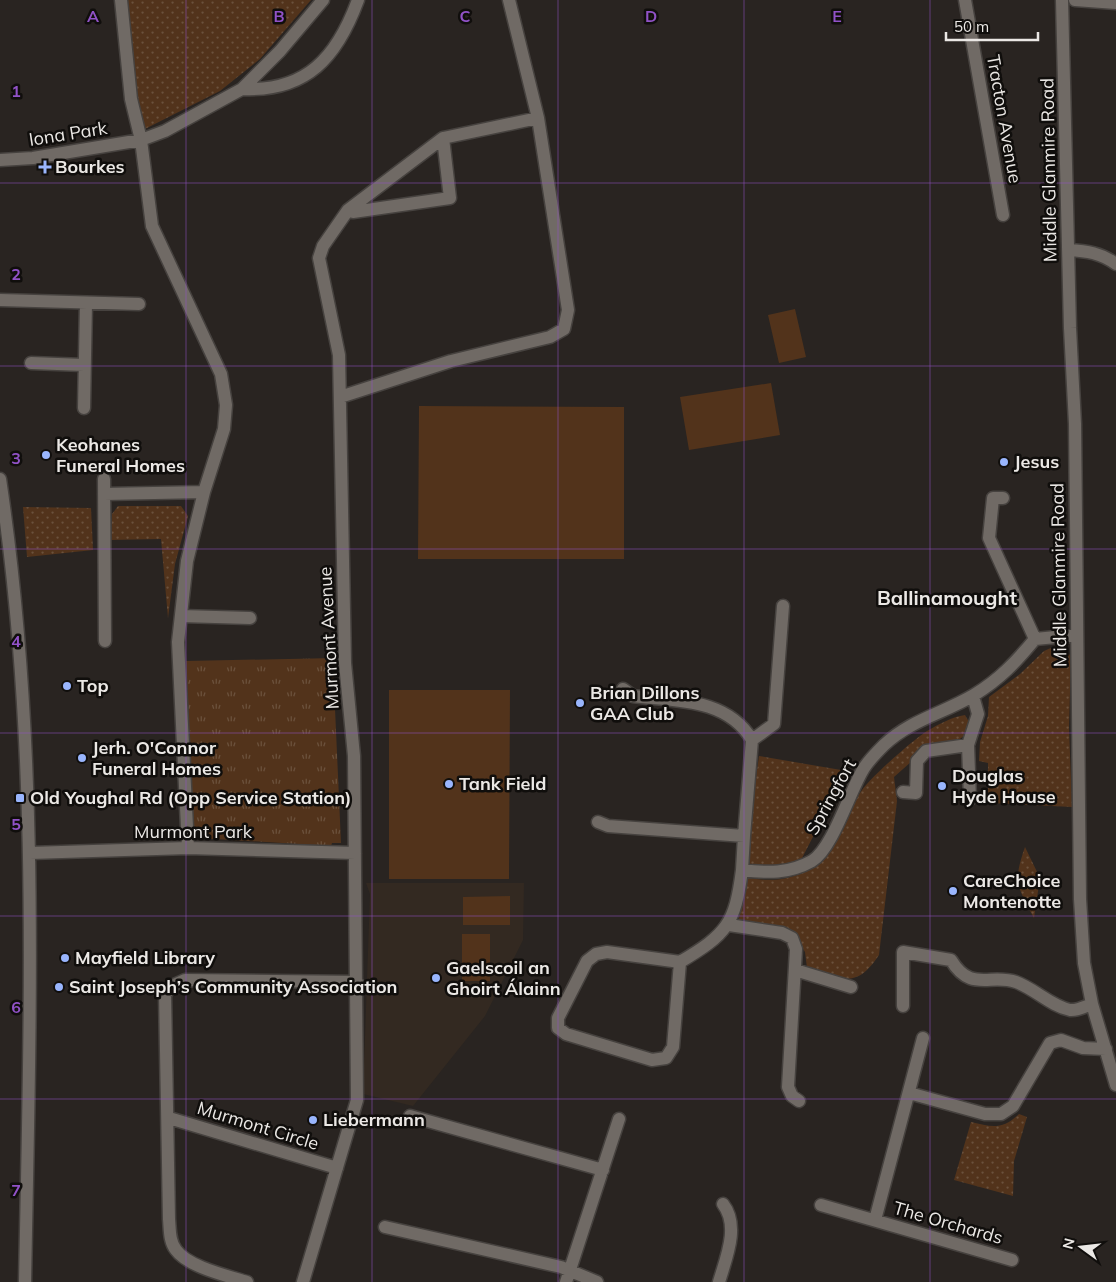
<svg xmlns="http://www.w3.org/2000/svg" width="1116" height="1282" font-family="Mulish,sans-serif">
  <defs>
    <pattern id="grass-dots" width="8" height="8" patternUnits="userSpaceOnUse" patternTransform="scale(1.25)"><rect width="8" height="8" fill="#52331b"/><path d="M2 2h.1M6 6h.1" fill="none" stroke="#6b513c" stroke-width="1.8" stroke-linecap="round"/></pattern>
    <pattern id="park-tufts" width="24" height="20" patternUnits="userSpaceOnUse" patternTransform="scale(1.25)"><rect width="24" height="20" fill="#52331b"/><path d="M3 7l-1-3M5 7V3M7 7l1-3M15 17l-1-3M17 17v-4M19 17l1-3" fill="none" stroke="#6b513c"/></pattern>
  </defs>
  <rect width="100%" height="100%" fill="#292421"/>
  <path fill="#332921" d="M366 883H524L523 940 485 1016 413 1106 363 1094 370 894Z"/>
  <path fill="url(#grass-dots)" d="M125 0H311L260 59 220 91 141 131Z
    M118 506H181L188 516 175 564 168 618 161 539 111 540 112 514Z
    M23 507 91 508 93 550 27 557Z
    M1053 647 1062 648 1071 656 1069 727 1072 807 991 803 988 799V763L979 761 980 742 988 716 989 697 1020 674 1044 651Z
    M965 715 969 722 965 735 952 745 929 746 894 777 897 801 879 955C855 991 842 978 807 968L805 952 792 931 747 924 739 919 745 884 748 878C790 885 820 872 840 835 848 822 852 806 860 793 867 780 913 740 927 731 939 724 952 717 965 715Z
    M759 756 847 771 801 860 787 867H751L746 849Z
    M1025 847 1040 878 1034 918C1017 887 1013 881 1025 847Z
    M1019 1114 1027 1117 1014 1161 1013 1196 954 1180 971 1122C992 1127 1002 1130 1019 1114Z"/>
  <path fill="url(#park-tufts)" d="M336 658 333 664 341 843H332L331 846 198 838 194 834 186 661Z"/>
  <path fill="#52331b" d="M795 309 806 357 779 363 768 315Z
    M771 383 780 435 689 450 680 397Z
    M419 406 624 407V559H418Z
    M389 690H510L509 879H389Z
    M510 896V925H463V897Z
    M462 934H490V981H462Z"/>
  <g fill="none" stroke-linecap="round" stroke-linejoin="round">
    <g stroke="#46423f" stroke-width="15">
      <path id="minor" d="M121 0 131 99 141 140 152 226 221 374 226 405 224 429 204 492 187 561 178 642 188 848
        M965 0 1003 215
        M1062 0 1070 328 1075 424 1080 899 1084 963 1092 1004 1116 1085
        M1075 0 1116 3
        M242 89C307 92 337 57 358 0
        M0 160 33 158 141 140 165 131 242 89 280 51 323 0
        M348 210 353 212 450 198 443 138
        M1068 250C1087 251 1101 253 1116 264
        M0 300 139 304
        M31 363 84 365
        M340 397 451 361 550 337 564 329 568 310 538 118 509 0
        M84 408 86 303
        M0 479C40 745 30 1014 25 1282
        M104 479 105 641
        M104 494 204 492
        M1003 498H993L989 538 1035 639
        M181 616 250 618
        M623 689 633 696C676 701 727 698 752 740L744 836
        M752 740 774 724 783 606
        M903 792 916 793 917 761 926 751 968 745
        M970 799 968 745 978 714 973 696
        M598 822 608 826 744 836 742 870
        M30 853 188 848 355 853
        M729 925 782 933 792 938 796 949 788 1087 792 1096 799 1101
        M607 952 680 962 673 1047 666 1058 652 1060 566 1034 558 1028V1018L587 961 596 954Z
        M680 962C727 934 735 924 742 870 767 873 789 874 812 861 833 848 850 790 864 768 869 760 877 752 884 745 910 720 944 713 974 695 1000 679 1016 662 1035 639L1077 635
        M795 970 851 987
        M903 1006V952L951 960C971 993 990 973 1016 982 1035 989 1051 1006 1070 1010 1077 1011 1086 1006 1092 1004
        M909 1093 985 1114H1001L1013 1106 1050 1043 1061 1040 1083 1048 1106 1049
        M410 1116 603 1170
        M169 1118 337 1168
        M821 1205 1012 1260
        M875 1220 923 1038
        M385 1227 561 1267 597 1282
        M247 1282C228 1276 188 1267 176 1250 169 1241 170 1229 169 1219L165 994 172 986 185 980 357 982
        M303 1282 357 1100 354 756 345 663 339 355 319 258 323 246 348 210 443 138 538 118
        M566 1282 619 1119
        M719 1282C726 1258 740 1226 723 1204"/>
    </g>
    <use href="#minor" stroke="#706a65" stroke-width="12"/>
  </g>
  <path fill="none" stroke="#9152c7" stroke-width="1" stroke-opacity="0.55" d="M186 0V1282M372 0V1282M558 0V1282M744 0V1282M930 0V1282M0 183H1116M0 366H1116M0 549H1116M0 733H1116M0 916H1116M0 1099H1116"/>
  <g fill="#99b5fd" stroke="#100e0c" stroke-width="2">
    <path d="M42.5 159.5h5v5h5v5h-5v5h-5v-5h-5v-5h5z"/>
    <circle cx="46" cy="455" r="5"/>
    <circle cx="1004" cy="462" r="5"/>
    <circle cx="67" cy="686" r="5"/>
    <circle cx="580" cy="703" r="5"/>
    <circle cx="82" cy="758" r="5"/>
    <circle cx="449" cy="784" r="5"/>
    <circle cx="942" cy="786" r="5"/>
    <rect x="15" y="793" width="10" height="10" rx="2.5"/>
    <circle cx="953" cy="891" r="5"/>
    <circle cx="65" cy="958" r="5"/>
    <circle cx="436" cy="978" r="5"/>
    <circle cx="59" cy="987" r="5"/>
    <circle cx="313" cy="1120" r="5"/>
  </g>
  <g text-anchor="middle" stroke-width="5" stroke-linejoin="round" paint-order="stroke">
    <g font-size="18" fill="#ebe8e5" stroke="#100e0c">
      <text transform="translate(1004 119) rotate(80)" y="6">Tracton Avenue</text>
      <text transform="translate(68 134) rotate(-9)" y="6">Iona Park</text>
      <text transform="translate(1049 170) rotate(-91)" y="6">Middle Glanmire Road</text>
      <text transform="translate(1059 575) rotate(-91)" y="6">Middle Glanmire Road</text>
      <text transform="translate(329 638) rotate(-93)" y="6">Murmont Avenue</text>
      <text transform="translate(831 797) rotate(-61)" y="6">Springfort</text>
      <text x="193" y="838">Murmont Park</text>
      <text transform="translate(258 1126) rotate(17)" y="6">Murmont Circle</text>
      <text transform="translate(948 1223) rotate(16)" y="6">The Orchards</text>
    </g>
    <g font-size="18" font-weight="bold" fill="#ebe8e5" stroke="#100e0c" text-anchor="start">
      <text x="55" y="173">Bourkes</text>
      <text x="56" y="451">Keohanes<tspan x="56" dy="21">Funeral Homes</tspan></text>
      <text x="1014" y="468">Jesus</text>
      <text x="77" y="692">Top</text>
      <text x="590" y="699">Brian Dillons<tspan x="590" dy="21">GAA Club</tspan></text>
      <text x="92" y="754">Jerh. O'Connor<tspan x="92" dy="21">Funeral Homes</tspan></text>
      <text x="952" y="782">Douglas<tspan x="952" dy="21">Hyde House</tspan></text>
      <text x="459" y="790">Tank Field</text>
      <text x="30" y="804">Old Youghal Rd (Opp Service Station)</text>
      <text x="963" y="887">CareChoice<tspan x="963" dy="21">Montenotte</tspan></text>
      <text x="75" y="964">Mayfield Library</text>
      <text x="446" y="974">Gaelscoil an<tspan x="446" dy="21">Ghoirt Álainn</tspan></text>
      <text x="69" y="993">Saint Joseph’s Community Association</text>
      <text x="323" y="1126">Liebermann</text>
    </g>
    <g font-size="20" font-weight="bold" fill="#ebe8e5" stroke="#100e0c">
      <text x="947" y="605">Ballinamought</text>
    </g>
  </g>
  <g font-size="16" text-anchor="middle" font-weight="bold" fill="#9152c7" stroke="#100e0c" stroke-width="5" stroke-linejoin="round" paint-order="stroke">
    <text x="93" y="22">A</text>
    <text x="279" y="22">B</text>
    <text x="465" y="22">C</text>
    <text x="651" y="22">D</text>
    <text x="837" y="22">E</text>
    <text x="16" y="97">1</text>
    <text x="16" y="280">2</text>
    <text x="16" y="464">3</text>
    <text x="16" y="647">4</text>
    <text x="16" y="830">5</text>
    <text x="16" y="1013">6</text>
    <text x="16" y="1196">7</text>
  </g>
  <g transform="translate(1081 1247) rotate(285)" stroke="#100e0c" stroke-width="4" paint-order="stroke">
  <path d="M0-4L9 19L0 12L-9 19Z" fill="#ebe8e5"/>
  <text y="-8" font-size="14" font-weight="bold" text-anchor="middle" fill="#ebe8e5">N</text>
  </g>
  <path d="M946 32v8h92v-8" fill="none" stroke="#ebe8e5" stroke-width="2.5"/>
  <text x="954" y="32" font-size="15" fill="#ebe8e5" stroke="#100e0c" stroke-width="4" paint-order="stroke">50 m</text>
</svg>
